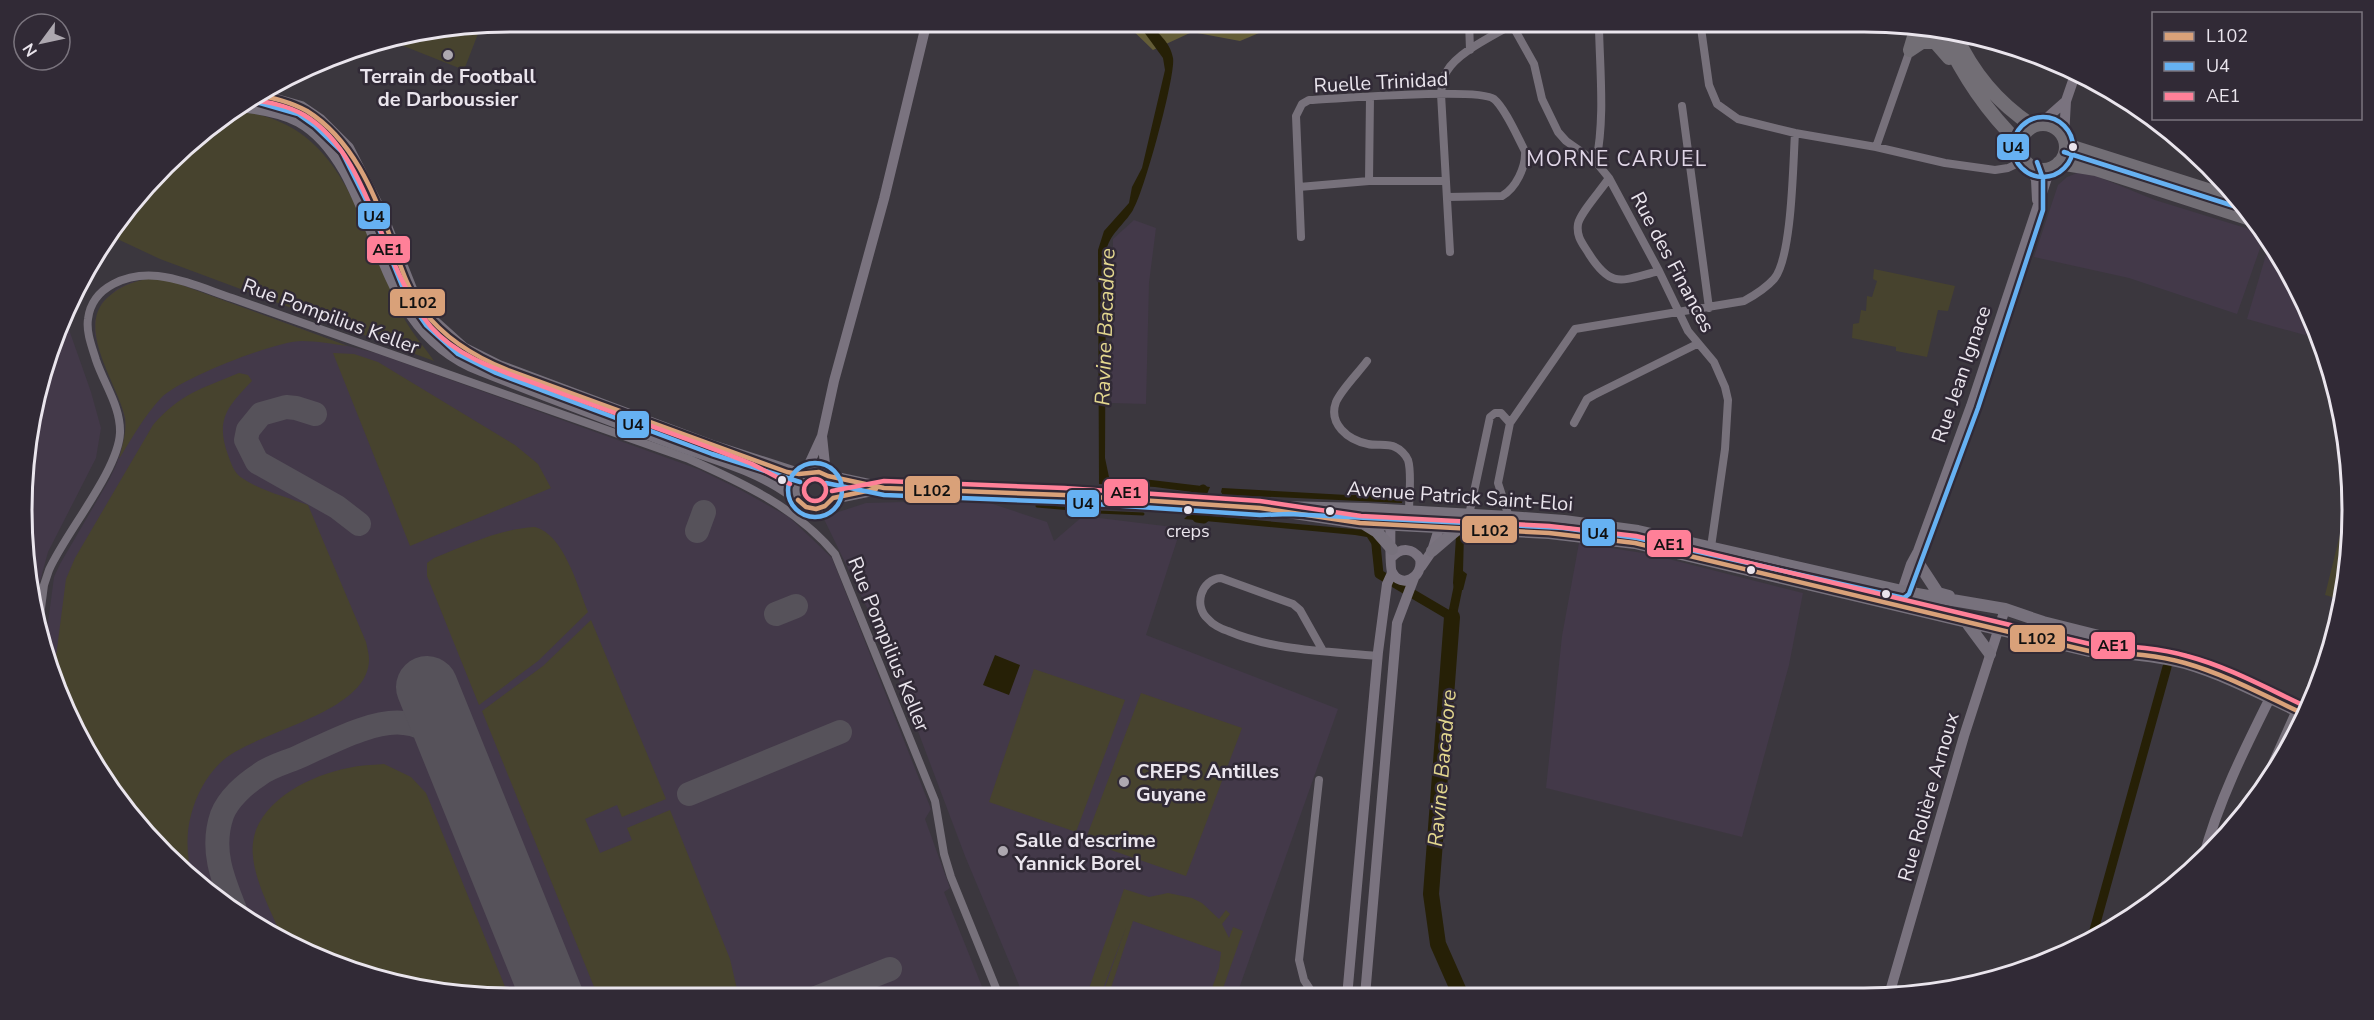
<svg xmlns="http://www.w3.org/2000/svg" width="2374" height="1020" font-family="'Nunito Sans',sans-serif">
  <rect width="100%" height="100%" fill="#3b373e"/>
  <path fill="#433949" d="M2077 173 2096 176 2155 200 2265 234 2237 314 2129 278 2034 257 2058 185 2067 177Z
    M1134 220 1156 228 1149 283 1146 404 1111 403 1113 239Z
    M2270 241 2303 294 2319 339 2247 319Z
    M168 280 348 346 376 353 698 469 739 489 789 517 832 558 931 809 925 819 950 888 944 892 985 994 976 998 510 999 352 973 266 934 188 878 86 754 47 667 44 653 54 577 60 564 109 480 117 463 125 435V420L120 400 100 352 95 335V321L102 303 117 289 132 282Z
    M66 321 91 392 101 428 96 458 48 552 33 607 25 574 30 415Z
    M981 500 1047 522 1054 541 1083 516 1181 528 1146 635 1338 709 1236 997H1024L965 856 887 649 823 517 866 503Z
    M1579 543 1649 554 1803 593 1789 665 1742 837 1546 788 1562 636Z"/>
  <path fill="#47432e" d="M481 26 464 70 391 41Z
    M231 111C349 117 361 236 405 320 413 334 425 348 434 361L160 259 111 236 188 142Z
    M1874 269 1955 286 1948 311 1938 310 1927 357 1896 351V347L1852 338 1853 324 1859 323 1861 310 1866 311 1867 296 1872 297 1877 281 1873 279Z
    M147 279 168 280 348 346C333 344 317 341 302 341 275 341 179 379 161 398 144 416 132 438 119 459 122 446 127 432 125 418 118 384 75 328 107 298 119 287 131 282 147 279Z
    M333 353 354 354 378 362 515 445 538 464 551 488 410 546Z
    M239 373 248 375 252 381C228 406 215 419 228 455 231 463 234 473 242 478 261 491 287 497 308 505L366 642C367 647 369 654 369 660 368 715 252 731 220 763 205 778 196 796 191 815 185 837 187 861 194 883L188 878 86 754 53 680 66 579 75 558 153 425C181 393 201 389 239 373Z
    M2352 486 2349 574 2343 600 2325 595Z
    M535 527C564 535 577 585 588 612L538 661 479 705 427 576V563L434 558C467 545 499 529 535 527Z
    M591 620 666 799 622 817 617 805 585 819 600 853 632 840 627 828 670 810 730 959 739 998 599 999 482 711 543 666Z
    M1034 669 1125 700 1076 832 989 802Z
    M1141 693 1242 728 1186 876 1085 841Z
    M384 764 411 777 426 793 510 999 352 973 284 942C274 917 255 883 253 856 247 807 306 776 348 768 360 765 372 765 384 764Z
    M1124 889 1149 897 1168 893 1192 898 1202 903 1219 919 1226 910 1230 914 1222 924 1229 938 1233 927 1243 931 1220 997H1209L1219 968 1221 952 1133 921 1108 997 1102 996 1126 927 1100 997H1086Z"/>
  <path fill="#645d37" d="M1123 21H1264L1259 33 1240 41 1192 32 1153 50Z"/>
  <path fill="#262006" d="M1136 21H1147C1157 33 1170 41 1173 58 1176 75 1144 193 1133 210 1124 225 1109 234 1106 252L1105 458 1109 477 1143 479 1210 487 1207 494 1155 487 1099 484 1098 250 1104 231 1129 203 1132 187 1142 168 1165 70 1163 58Z
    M1222 488 1347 495H1403L1402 503 1230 495 1225 498 1221 492Z
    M1189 514 1364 530C1377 537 1379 541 1379 556L1373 555 1372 545 1367 537 1355 535 1184 519Z
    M1464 534 1463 571 1467 574 1463 590 1454 589 1453 583 1456 537Z
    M995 655 1020 665 1009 695 983 685Z"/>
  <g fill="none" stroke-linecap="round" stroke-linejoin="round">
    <path stroke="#262006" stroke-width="3" d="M1099 500 1098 512 1143 514
      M1037 506 1072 509 1080 512H1098"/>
    <path stroke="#262006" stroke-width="9" d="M1203 489 1197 518 1204 519
      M1376 545 1379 574 1452 617 1460 578
      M2091 941 2167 667"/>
    <path stroke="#262006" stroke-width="16" d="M1452 617 1431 894 1438 944 1461 996"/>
    <path stroke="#56525a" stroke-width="24" d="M315 414 296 408 286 407 261 414 248 430 246 440 257 462 337 507 359 524
      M697 531 704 512
      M776 614 796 606
      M689 794 840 732
      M236 912C223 880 210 850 222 815 228 799 245 784 259 775 269 767 284 763 296 758 326 745 372 719 404 723 429 725 444 743 457 762
      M816 998 890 969"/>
    <path stroke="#56525a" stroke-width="62" d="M427 687 553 999"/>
    <path stroke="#77717b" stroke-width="8" d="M1469 21 1470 50
      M1510 21 1534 64 1542 99 1558 132 1566 141 1596 162 1609 178 1659 271 1688 331 1714 362 1725 387 1728 400 1725 449 1711 547
      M1700 21 1709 85 1717 104 1738 119 1795 133 1876 147 1945 163 1995 170 2008 168 2025 160
      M1682 106 1709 308
      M1876 147 1910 50
      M1596 162C1605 119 1600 72 1599 28L1596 21
      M1609 178C1602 189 1580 213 1578 224 1576 237 1583 244 1589 254 1612 290 1622 280 1659 271
      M1369 181 1370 97
      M1299 187 1369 181H1446
      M1301 237 1296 116 1302 104 1309 100C1337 99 1478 87 1494 99 1505 108 1518 138 1525 151 1526 167 1516 188 1502 196L1447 197
      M1450 252 1441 94C1442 85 1442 78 1447 71 1458 52 1493 36 1511 25
      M1367 361C1359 372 1341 390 1336 402 1328 424 1348 440 1368 444 1376 446 1388 443 1395 447 1400 449 1406 455 1408 460 1412 472 1409 498 1409 511
      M1574 423 1587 399 1594 395 1697 344
      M1469 515 1490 417 1495 413H1501L1510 423
      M1509 517 1498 483 1510 423 1575 329 1744 301C1755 295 1766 288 1774 279 1792 258 1793 164 1795 133
      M38 631 44 585 49 570C66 532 118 471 120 433 121 407 104 384 96 360 92 347 86 332 88 319 92 286 128 273 158 276 183 279 208 290 232 298L689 459C743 483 797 508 835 554L935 801 944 854 951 877 1000 998
      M1323 651 1300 610 1293 604 1221 578C1201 579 1193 606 1208 619 1212 624 1221 629 1228 631 1275 651 1327 651 1378 656
      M2257 797 2296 710
      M1315 997 1304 980 1299 960 1319 780"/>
    <path stroke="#7a737f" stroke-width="10" d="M2040 124 2066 101
      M2064 137 2066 101 2076 72
      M2030 165 2036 180 2037 200
      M822 436 826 474
      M805 473 822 436 834 381 884 199 927 21
      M1392 557C1401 547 1413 548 1420 559 1424 577 1401 590 1392 572 1390 569 1390 526 1391 521L1404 511
      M1421 567 1432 551 1442 519
      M1897 606 1911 564 1918 551 1971 406 2050 169
      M1906 608 1918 559
      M2203 859C2218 802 2244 750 2270 698
      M1889 995 1964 736 2005 609
      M1365 996 1397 623 1414 578
      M1347 997 1378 652 1387 584 1392 573"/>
    <path stroke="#77717c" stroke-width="12" d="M255 94 301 107 320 120 348 148 380 211 413 294 432 320 463 348 499 366 715 447 802 475
      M238 106C258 108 281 111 299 121 319 132 334 152 345 171 386 245 391 335 481 370 544 395 608 419 672 443 712 458 758 469 792 495 798 499 802 506 809 509 840 518 845 461 805 473L797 482V498
      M828 476 884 488 1064 495 1260 508 1360 523 1549 533 1635 543 2089 651C2121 653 2154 655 2185 663 2226 675 2265 696 2304 714
      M833 498 877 489
      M1278 507 1368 509 1509 517 1564 521 1638 531 1911 593 2005 609 2043 622 2099 636 2136 651
      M1364 524 1377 532 1392 549
      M1432 551 1460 527
      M1919 564 1938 593 1949 596
      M1967 623 1990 654"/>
    <path stroke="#726e75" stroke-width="14" d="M1943 34C1964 77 1986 111 2021 145
      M1956 36C1973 73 1999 104 2033 126
      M1910 50 1922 42H1935L1949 58
      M1910 50 1916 30
      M2020 147a23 23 0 1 1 46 0a23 23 0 1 1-46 0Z
      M2066 145 2242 201
      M2059 163 2096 169 2257 221"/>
    <g stroke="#312a36" stroke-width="9">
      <path id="bus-1" d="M255 94C273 98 291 102 307 111 352 139 374 192 391 239 400 264 407 289 423 310 445 339 475 357 508 370L787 472 799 474 819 472 828 476 884 488 1064 495 1260 508 1360 523 1549 533 1635 543 2089 651C2121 653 2154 654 2185 663 2227 675 2265 696 2304 714
        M798 500 806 507 816 509 825 506 833 498 876 489"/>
    </g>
    <g stroke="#312a36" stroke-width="9">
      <path id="bus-2" d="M253 101 298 114 315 126 342 152 373 214 407 298 426 325 458 354 496 373 712 454 800 482
        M2013 147a30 30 0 1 1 60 0a30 30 0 1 1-60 0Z
        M2064 152 2240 208
        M788 490a27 27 0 1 1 54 0a27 27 0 1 1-54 0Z
        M826 483 884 495 1064 502 1260 515 1289 514 1563 528 1637 538 1904 598 1909 594 1978 408 2043 210V179L2037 162"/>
    </g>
    <g stroke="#312a36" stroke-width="9">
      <path id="bus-3" d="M247 99C267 102 287 105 304 115 372 155 380 268 431 327 460 360 508 373 547 388 615 414 685 437 752 464L790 484
        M804 490a11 11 0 1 1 22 0a11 11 0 1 1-22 0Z
        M832 491 884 481 1064 488 1260 501 1361 516 1549 526 1636 536 2090 644C2122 646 2156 647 2187 656 2229 667 2268 689 2307 707"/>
    </g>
    <use href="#bus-1" stroke="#d9a179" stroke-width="4.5"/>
    <use href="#bus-2" stroke="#66b1f2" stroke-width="4.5"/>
    <use href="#bus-3" stroke="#ff8098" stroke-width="4.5"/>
  </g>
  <g fill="#ada8b0" stroke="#312a36" stroke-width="2">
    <circle cx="448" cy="55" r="6"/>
    <circle cx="1124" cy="782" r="6"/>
    <circle cx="1003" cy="851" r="6"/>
  </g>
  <g fill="#eae5ed" stroke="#312a36" stroke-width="2">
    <circle cx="2073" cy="147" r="5"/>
    <circle cx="782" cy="480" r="5"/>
    <circle cx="1188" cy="510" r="5"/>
    <circle cx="1330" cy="511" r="5"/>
    <circle cx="1751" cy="570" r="5"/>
    <circle cx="1886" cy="594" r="5"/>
  </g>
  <g text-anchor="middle" stroke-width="5" stroke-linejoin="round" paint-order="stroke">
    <g font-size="18" fill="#eae5ed" stroke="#312a36">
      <text x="1188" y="537">creps</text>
    </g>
    <g font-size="20" font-weight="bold" fill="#eae5ed" stroke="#312a36" text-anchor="start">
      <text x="448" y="83" text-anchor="middle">Terrain de Football<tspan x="448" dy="23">de Darboussier</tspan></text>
      <text x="1136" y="778">CREPS Antilles<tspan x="1136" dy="23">Guyane</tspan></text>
      <text x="1015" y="847">Salle d'escrime<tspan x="1015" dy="23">Yannick Borel</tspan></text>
    </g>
    <g font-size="20" fill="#eae5ed" stroke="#312a36">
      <text transform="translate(1381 82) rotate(-3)" y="7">Ruelle Trinidad</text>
      <text transform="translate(1673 262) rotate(62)" y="7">Rue des Finances</text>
      <text transform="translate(331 316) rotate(20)" y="7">Rue Pompilius Keller</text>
      <text transform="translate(1961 374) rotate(-71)" y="7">Rue Jean Ignace</text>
      <text transform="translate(1460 496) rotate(4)" y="7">Avenue Patrick Saint-Eloi</text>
      <text transform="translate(889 644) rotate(68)" y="7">Rue Pompilius Keller</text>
      <text transform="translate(1928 797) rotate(-74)" y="7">Rue Rolière Arnoux</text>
    </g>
    <g font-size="21" letter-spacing="1.5" fill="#e0d6e7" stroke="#312a36">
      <text x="1617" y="166">MORNE CARUEL</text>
    </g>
    <g font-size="21" font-style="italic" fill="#e3d78e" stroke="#312a36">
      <text transform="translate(1105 327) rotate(-88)" y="7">Ravine Bacadore</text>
      <text transform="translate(1442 768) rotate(-85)" y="7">Ravine Bacadore</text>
    </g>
  </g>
  <path d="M0 0H2374V1020H0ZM510 32H1864A478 478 0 0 1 2342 510V510A478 478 0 0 1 1864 988H510A478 478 0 0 1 32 510V510A478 478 0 0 1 510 32Z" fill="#312a36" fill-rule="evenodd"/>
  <path fill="none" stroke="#eae5ed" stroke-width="3" d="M510 32H1864A478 478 0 0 1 2342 510V510A478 478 0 0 1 1864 988H510A478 478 0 0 1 32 510V510A478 478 0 0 1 510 32Z"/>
  <g stroke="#312a36" stroke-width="2">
    <rect x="1996" y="133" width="34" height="28" rx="6" fill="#66b1f2"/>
    <rect x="357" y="202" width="34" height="28" rx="6" fill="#66b1f2"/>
    <rect x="366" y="235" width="45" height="29" rx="6" fill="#ff8098"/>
    <rect x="389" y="288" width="57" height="29" rx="6" fill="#d9a179"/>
    <rect x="616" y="410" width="34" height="29" rx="6" fill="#66b1f2"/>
    <rect x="904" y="475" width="57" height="29" rx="6" fill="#d9a179"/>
    <rect x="1103" y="478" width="46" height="29" rx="6" fill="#ff8098"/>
    <rect x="1066" y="489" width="34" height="29" rx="6" fill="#66b1f2"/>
    <rect x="1461" y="515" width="57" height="29" rx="6" fill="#d9a179"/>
    <rect x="1581" y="518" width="35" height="29" rx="6" fill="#66b1f2"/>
    <rect x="1646" y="529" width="46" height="29" rx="6" fill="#ff8098"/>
    <rect x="2009" y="624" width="57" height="29" rx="6" fill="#d9a179"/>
    <rect x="2090" y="631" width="46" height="29" rx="6" fill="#ff8098"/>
  </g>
  <g font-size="16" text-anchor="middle" font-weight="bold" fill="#111">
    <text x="2013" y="153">U4</text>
    <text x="374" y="222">U4</text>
    <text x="388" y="255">AE1</text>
    <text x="418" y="308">L102</text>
    <text x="633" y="430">U4</text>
    <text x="932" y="496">L102</text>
    <text x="1126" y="498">AE1</text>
    <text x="1083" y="509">U4</text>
    <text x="1490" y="536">L102</text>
    <text x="1598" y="539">U4</text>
    <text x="1669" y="550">AE1</text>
    <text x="2037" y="644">L102</text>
    <text x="2113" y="651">AE1</text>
  </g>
  <rect x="2152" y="12" width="210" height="108" fill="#312a36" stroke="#7b757f" stroke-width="1.5"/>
  <rect x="2164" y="32" width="30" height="9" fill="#d9a179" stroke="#7b757f" stroke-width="1.5"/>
  <text x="2206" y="42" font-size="18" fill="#eae5ed">L102</text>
  <rect x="2164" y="62" width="30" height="9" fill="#66b1f2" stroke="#7b757f" stroke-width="1.5"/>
  <text x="2206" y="72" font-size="18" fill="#eae5ed">U4</text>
  <rect x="2164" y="92" width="30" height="9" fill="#ff8098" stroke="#7b757f" stroke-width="1.5"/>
  <text x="2206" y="102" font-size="18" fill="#eae5ed">AE1</text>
  <g transform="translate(42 42) rotate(237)"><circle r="28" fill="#312a36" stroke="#7b757f" stroke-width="1.5"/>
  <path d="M0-4.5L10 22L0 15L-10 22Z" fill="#ada8b0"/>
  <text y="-9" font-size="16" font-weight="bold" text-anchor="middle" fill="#eae5ed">N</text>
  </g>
</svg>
